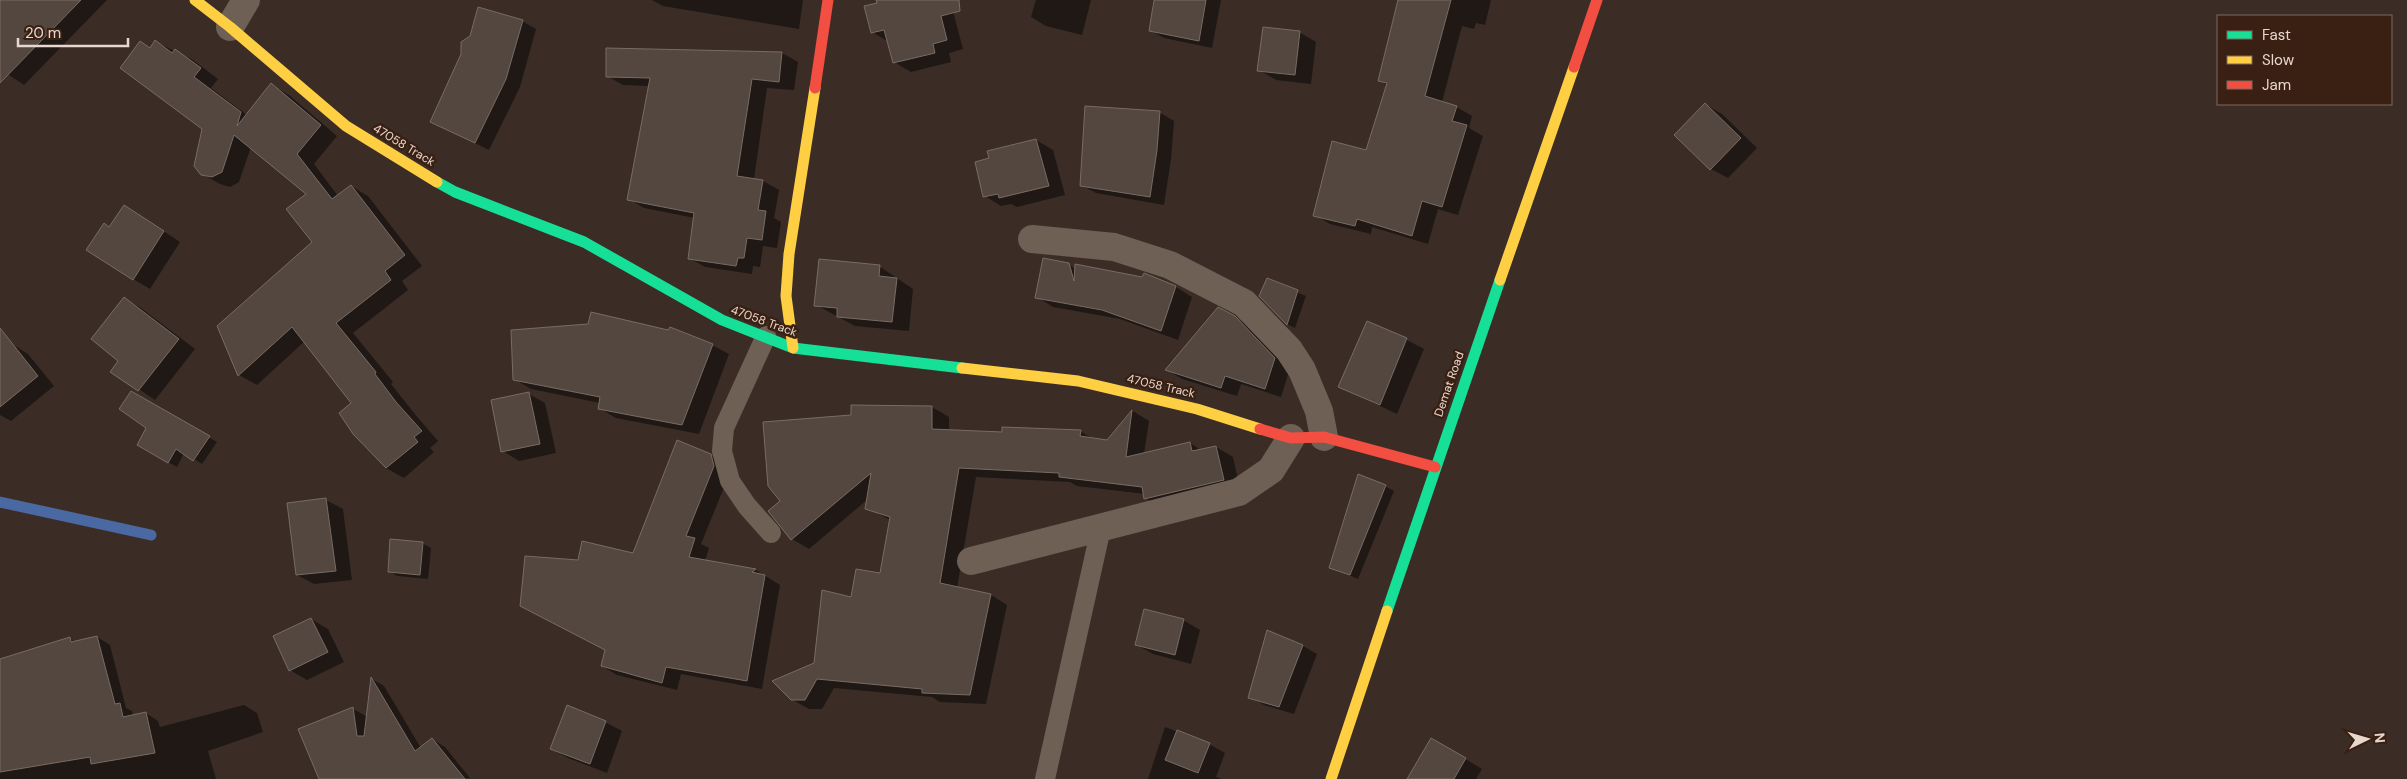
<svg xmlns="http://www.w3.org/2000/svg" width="2407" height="779" font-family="'DM Sans',sans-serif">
  <rect width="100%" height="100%" fill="#3b2d26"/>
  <path fill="#0007" d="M6 0H107L24 85 0 69V7Z
    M652 0H803L799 29 663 6Z
    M893 0H950L963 49 949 53 951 62 911 72 894 62 889 42 872 32Z
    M1036 0H1091L1082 35 1046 26 1031 17Z
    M1153 0H1221L1212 48 1164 38 1151 31Z
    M1399 0H1491L1485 25 1476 23 1474 29 1462 26 1442 102 1457 107 1472 116 1469 128 1483 136 1458 215 1438 209 1428 244 1372 227 1371 234 1330 224 1315 215 1367 152 1387 85 1379 80Z
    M522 21 536 29 520 87 489 150 432 122Z
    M1299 32 1316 42 1311 84 1276 80 1259 70Z
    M156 42 193 60 218 79 211 88 247 115 272 85 289 95 337 136 314 164 338 196 351 186 368 196 422 266 402 281 408 290 353 333 393 382 391 384 414 413 438 441 430 448 434 452 404 478 386 468 353 404 305 341 257 385 239 375 218 326 313 242 308 194 251 147 239 182 230 187 220 184 202 174 203 128 151 49Z
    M607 49 782 53 798 62 794 90 767 88 754 179 763 181 779 190 774 218 781 222 777 248 763 246 760 267 753 266 752 274 705 267 689 258 695 218 644 208 629 199 650 86 623 85 607 76Z
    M1705 104 1722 114 1757 148 1728 178 1711 169Z
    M1159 112 1174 121 1171 159 1164 205 1096 193 1081 185Z
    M1036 140 1053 150 1065 195 1017 207 1011 204 1001 206 985 196 991 159Z
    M141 216 180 242 150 289 133 279 110 228Z
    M1069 265 1076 269 1176 287 1192 297 1178 340 1120 319 1053 307 1037 297Z
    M879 266 913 289 909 331 855 326 816 305Z
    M1268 280 1306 296 1295 328 1287 324Z
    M124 298 141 308 195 349 155 400 112 371 120 361Z
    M1234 317 1250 326 1290 368 1281 397 1241 384 1237 396 1182 379 1167 370Z
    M1366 324 1407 340 1424 349 1397 414 1340 387Z
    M12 344 28 354 54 386 11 421 0 415V353Z
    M712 345 729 354 699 434 616 418 599 408 600 403 531 389 514 379Z
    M131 393 217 442 202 464 184 453 177 467 138 445 148 428Z
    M529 394 545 403 556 453 519 461 503 451Z
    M852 406 932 407 949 417V431L1003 433 1080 431 1095 440 1107 442 1133 411 1149 421 1144 454 1190 443 1201 450 1216 447 1233 457 1240 489 1162 508 1146 498 1145 494 1077 486 1070 482 976 477 957 588 991 595 1007 605 986 704 940 702 932 697 834 688 822 709H809L791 699 815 664 852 598 882 574 890 520 867 508 868 499 809 549 792 539 781 501 852 416Z
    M710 455 726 464 729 475 701 544 709 548 705 561 756 570 780 585 762 689 681 674 677 690 617 675 602 666 606 650 579 562 633 554Z
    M1385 486 1394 491 1358 579 1330 567Z
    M326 500 343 509 352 580 314 584 297 575Z
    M422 543 431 548 428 579 397 576 389 571Z
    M311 619 328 629 344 662 307 680 290 670Z
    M1183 620 1200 630 1191 664 1153 654 1137 645Z
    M1268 632 1303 646 1317 654 1294 714 1264 705 1250 697Z
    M97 637 110 645 126 708 132 711 133 716 146 713 158 721 160 727 244 705 257 713 263 732 208 751 216 779H0V660L70 639 76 642Z
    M372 679 384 686 421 748 432 739 445 747 470 778 328 779 353 709 366 716 367 722Z
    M605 722 622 731 607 773 568 758 551 749Z
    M1165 727 1209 744 1225 753 1216 777 1222 779H1148Z
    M1432 739 1482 769 1476 779H1408Z"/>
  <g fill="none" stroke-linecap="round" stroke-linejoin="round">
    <path stroke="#4a68a1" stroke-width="11" d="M0 502 151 535"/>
  </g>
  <path fill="#534740" stroke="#786c65" d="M0 0H81L0 83Z
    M876 0H959L960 11 941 16 947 40 933 44 935 53 893 63 884 30 871 33 864 6 877 3Z
    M1154 0H1206L1199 41 1149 31Z
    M1398 0H1451L1425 96 1457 106 1452 121 1467 125 1442 207 1422 201 1412 236 1357 219 1355 226 1313 216 1332 141 1366 150 1387 83 1378 81Z
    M478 7 523 20 506 79 475 143 430 122 461 54V42L470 36Z
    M1263 27 1300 31 1295 75 1257 71Z
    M155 40 172 53 175 49 201 68 194 77 241 112 237 126 271 83 321 125 297 154 332 199 351 185 405 255 385 271 391 280 336 323 376 372 375 374 396 402 422 431 414 437 418 442 386 468 353 434 339 413 351 403 292 327 238 376 217 326 312 242 286 209 306 194 234 135 222 172 212 177 201 175 194 166 202 129 120 68 140 41 150 48Z
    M606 48 782 52 779 82 752 79 737 176 763 180 758 210 766 211 762 240 747 238 744 258H738L736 266 688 259 694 213 627 200 650 78 606 77Z
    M1705 103 1741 138 1710 170 1674 135Z
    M1085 106 1160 111 1157 150 1150 197 1080 186Z
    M1036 139 1049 186 999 198 998 194 983 197 975 162 989 158 987 151Z
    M124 205 164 231 133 280 86 250 104 223 109 227Z
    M1043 258 1069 263 1074 281 1075 264 1142 277 1144 273 1176 286 1161 331 1102 310 1035 298Z
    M819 259 880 265 879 276 897 278 892 322 837 317V308L814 306Z
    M1267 278 1298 290 1287 325 1259 296Z
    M124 297 179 339 138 391 110 372 118 361 91 339Z
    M1218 307 1235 316 1275 358 1265 389 1225 376 1221 388 1165 370Z
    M591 312 668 330 670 327 713 344 682 425 598 409 600 397 513 380 511 330 588 324Z
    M1367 321 1407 338 1380 405 1338 387Z
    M0 328 38 376 0 407Z
    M131 391 210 436 193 461 176 449 168 463 137 445 146 428 119 409Z
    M529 392 540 444 501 452 491 400Z
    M851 405 932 406V429L1002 432V427L1081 430 1080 436 1107 440 1132 410 1126 457 1190 442 1192 451 1216 446 1224 480 1144 499 1142 487 1059 477V473L959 468 940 583 991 594 970 695 922 693V689L817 679 805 700H791L772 681 814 663 822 590 851 597 856 569 880 573 890 517 865 509 871 473 791 540 768 511 780 501 768 486 763 422 851 415Z
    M677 440 711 454 714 466 686 536 695 538 689 557 756 569 752 572 765 575 747 681 666 667 662 683 601 666 605 650 520 606 525 556 578 560 582 541 633 553Z
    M1358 474 1386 485 1350 575 1329 568Z
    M326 498 336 571 296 575 287 503Z
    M390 539 423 542 420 575 388 572Z
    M1144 609 1184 619 1175 655 1135 645Z
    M311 618 328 652 289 671 273 636Z
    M1267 630 1303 645 1279 707 1248 698Z
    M97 636 115 704 120 703 123 717 146 712 155 753 91 764 90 757 0 772V659L70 637 71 642Z
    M371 677 415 751 432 738 465 779H319L298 729 353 707 357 736H364Z
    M567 705 606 721 590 764 550 749Z
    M1177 730 1210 743 1198 773 1165 760Z
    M1431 738 1466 758 1454 779H1407Z"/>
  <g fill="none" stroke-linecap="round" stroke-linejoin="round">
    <path stroke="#6e6054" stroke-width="20" d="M766 336 724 428 722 451 730 481 747 506 771 533
      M1045 779 1101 528"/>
    <path stroke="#6e6054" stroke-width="28" d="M230 27 246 0
      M1032 239 1114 247 1170 265 1244 303 1289 350 1302 370 1319 411 1324 437
      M971 561 1239 492 1271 470 1291 438"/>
    <path stroke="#16e098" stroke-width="11" d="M437 182 455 192 584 242 722 320 793 348 962 368
      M1387 611 1500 280"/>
    <path stroke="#ffcf43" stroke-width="11" d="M195 0 230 27 346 126 437 182
      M1500 280 1574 67
      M793 348 786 296 789 254 815 88
      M962 368 1078 381 1197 409 1260 429
      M1331 779 1387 611"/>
    <path stroke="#f24e42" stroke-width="11" d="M1574 67 1597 0
      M815 88 828 0
      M1260 429 1291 438 1324 437 1435 467"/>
  </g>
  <g text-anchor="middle" stroke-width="5" stroke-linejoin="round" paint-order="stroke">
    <g font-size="12" fill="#e8d7ce" stroke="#392013">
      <text transform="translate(404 145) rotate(31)" y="4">47058 Track</text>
      <text transform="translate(764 321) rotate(20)" y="4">47058 Track</text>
      <text transform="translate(1449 384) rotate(-71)" y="4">Demat Road</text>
      <text transform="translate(1161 386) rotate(13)" y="4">47058 Track</text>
    </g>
  </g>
  <rect x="2217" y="15" width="175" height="90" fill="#392013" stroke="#7f695e"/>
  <rect x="2227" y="31" width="25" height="8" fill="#16e098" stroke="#7f695e"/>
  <text x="2262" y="40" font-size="15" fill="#e8d7ce">Fast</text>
  <rect x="2227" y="56" width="25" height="8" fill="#ffcf43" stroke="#7f695e"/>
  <text x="2262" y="65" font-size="15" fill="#e8d7ce">Slow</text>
  <rect x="2227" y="81" width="25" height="8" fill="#f24e42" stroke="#7f695e"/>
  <text x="2262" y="90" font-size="15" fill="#e8d7ce">Jam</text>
  <g transform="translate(2367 739) rotate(85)" stroke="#392013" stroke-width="4" paint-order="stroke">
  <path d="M0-4L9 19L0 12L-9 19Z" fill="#e8d7ce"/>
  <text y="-8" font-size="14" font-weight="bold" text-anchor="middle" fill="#e8d7ce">N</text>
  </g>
  <path d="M18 38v8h110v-8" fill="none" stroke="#e8d7ce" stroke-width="2.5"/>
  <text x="25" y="38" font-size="15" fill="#e8d7ce" stroke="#392013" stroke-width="4" paint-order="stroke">20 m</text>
</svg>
